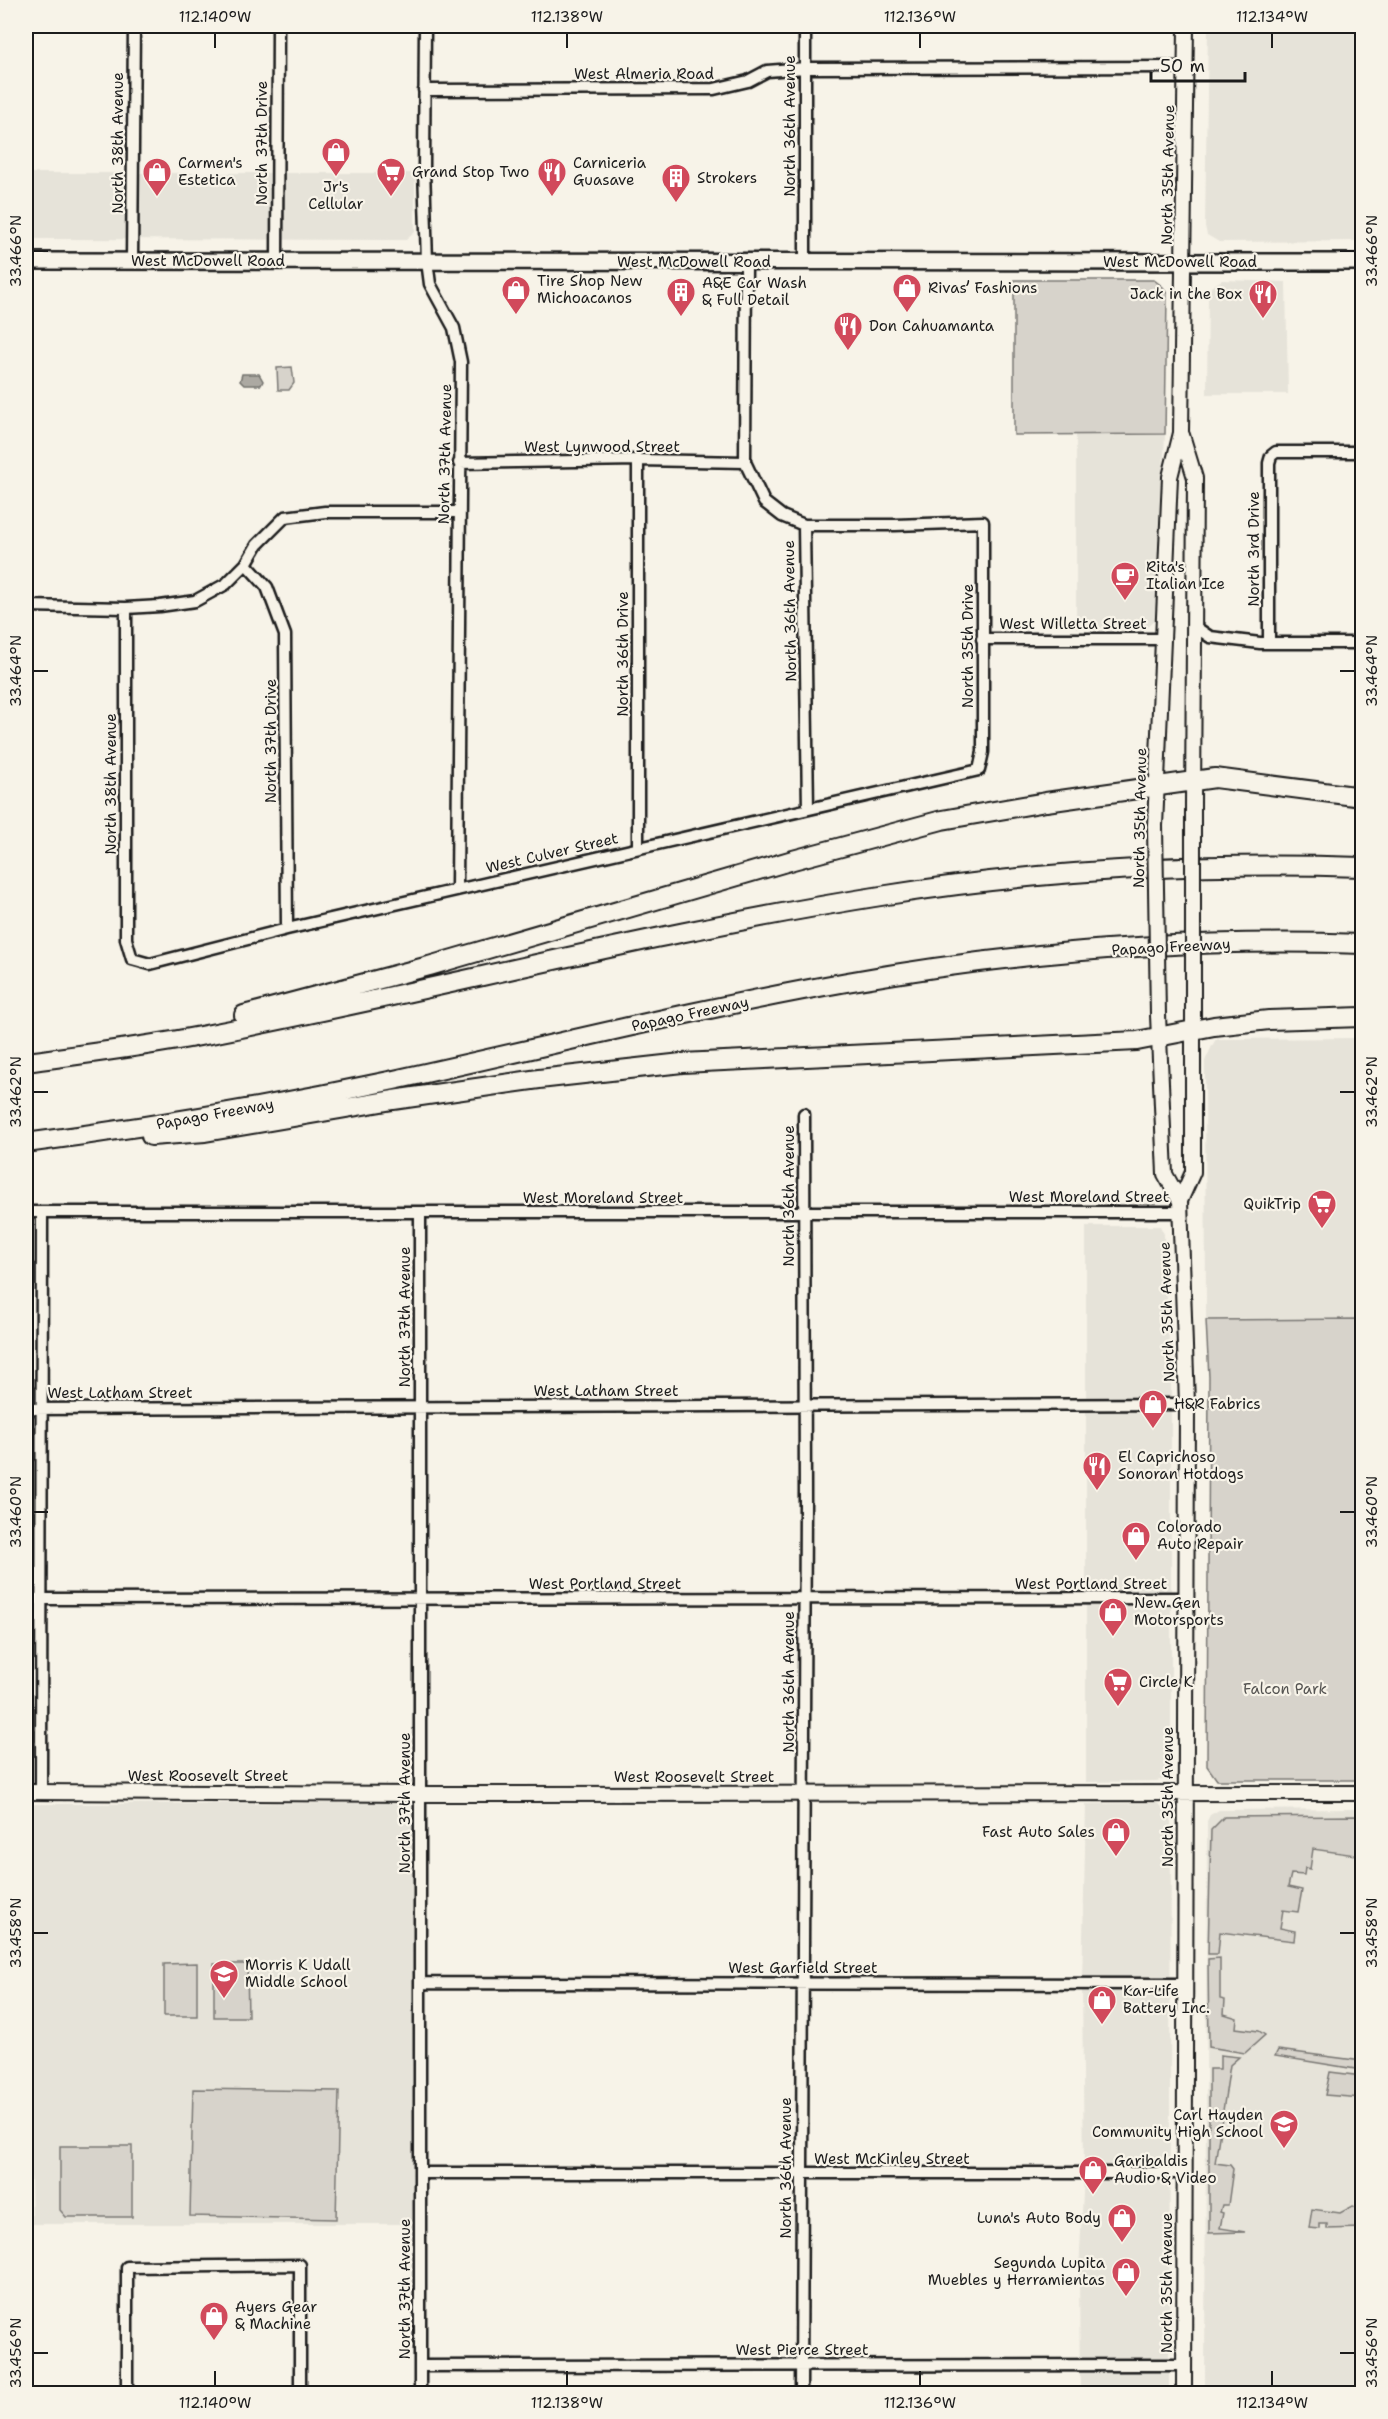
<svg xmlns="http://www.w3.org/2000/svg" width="1388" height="2419" font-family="'Shantell Sans',sans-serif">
  <rect width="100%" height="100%" fill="#f7f3e8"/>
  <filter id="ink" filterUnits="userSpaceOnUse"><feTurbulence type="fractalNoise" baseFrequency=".0167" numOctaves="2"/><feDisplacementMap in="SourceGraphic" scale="12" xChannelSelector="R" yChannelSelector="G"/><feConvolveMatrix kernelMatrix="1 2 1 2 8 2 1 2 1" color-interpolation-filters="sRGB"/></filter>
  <g filter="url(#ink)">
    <path fill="#e6e3d9" d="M1208 26H1362V241L1219 242 1207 235 1205 226Z
      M26 173H415V232L406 240 26 239Z
      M1222 280 1286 282 1288 394H1207L1208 295 1211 287Z
      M1076 433 1165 434 1156 619 1146 628H1076Z
      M1362 1038V1319L1206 1320 1205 1061 1212 1046 1216 1039Z
      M1086 1226H1160L1164 1234 1171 1388V1770L1165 1779 1156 1781 1086 1782Z
      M401 1803 409 1809 413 1820 412 2224H32L31 2177H26V1804Z
      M1157 1803 1168 1811 1171 1819 1169 2393 1080 2394 1079 2270 1084 2173 1082 1984 1086 1804Z
      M1362 1809V2393L1205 2394 1207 1821 1210 1815 1219 1810Z"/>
    <path fill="#d7d3cb" stroke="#7a7874" stroke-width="1.5" d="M1014 280H1154L1163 287 1167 294 1165 434 1014 435Z
      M292 367 294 383 289 390H278L277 368Z
      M1362 1319V1780H1217L1207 1766 1209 1377 1206 1320Z
      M1362 1816V1856L1313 1849 1310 1869 1305 1868 1304 1875 1291 1874 1288 1887 1302 1890 1298 1912 1283 1910 1280 1928 1295 1931 1294 1941 1220 1932 1218 1954H1208L1211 1830 1224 1817Z
      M1220 1958V1999L1225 2000 1224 2014 1237 2018 1236 2028 1259 2031 1265 2035 1245 2053 1209 2047 1208 1959Z
      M197 1963V2016H164V1964Z
      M214 1964H247L248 2017H214Z
      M1278 2050 1362 2061V2070L1275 2056Z
      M1220 2055 1239 2057 1230 2065 1215 2163 1230 2165 1233 2169 1228 2205H1222L1220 2212 1223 2213 1220 2228 1245 2232 1209 2233V2069H1220Z
      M1330 2072 1362 2076V2098L1325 2095Z
      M193 2089 339 2091 336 2219 190 2216Z
      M60 2146H132V2217H66L60 2210Z
      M1353 2206 1362 2210 1361 2228 1327 2229V2224H1320V2229L1309 2228 1312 2209 1340 2213Z"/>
    <path fill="#aca9a2" stroke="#72716c" stroke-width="1.5" d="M242 374H259L263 381 261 385H244L240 381Z"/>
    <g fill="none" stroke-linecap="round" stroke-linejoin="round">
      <g stroke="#1c1c1c" stroke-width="15">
        <path id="street" d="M425 26 424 169 427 261 430 284 454 328 461 362 457 890
          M424 90 714 89 748 81 767 71 805 68 1186 67
          M132 261 134 26
          M277 261 278 26
          M805 262V26
          M638 460V848
          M459 463 638 460 745 462
          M804 525 808 809
          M246 564 267 587 285 635 287 929
          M26 606 126 608 160 606 195 601 226 584 246 564 257 545 285 517 325 512H458
          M126 608V939L132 959 150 964 287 929 979 770 983 752V522L895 525H804L782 516 764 502 745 462 746 262
          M1194 626 1210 637 1260 643H1362
          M982 639H1163
          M1269 643V463L1271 456 1276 452H1362
          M26 1212H1180
          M420 1213V2394
          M26 1409 1187 1404
          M26 1599 1185 1598
          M41 1792 42 1212
          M420 1983 1185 1984
          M420 2173H1184
          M420 2366 1184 2365
          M127 2394V2267L300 2265V2394
          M801 2394 805 1503 804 1114"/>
      </g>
      <g stroke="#1c1c1c" stroke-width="18">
        <path id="secondary" d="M1182 435 1195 478 1193 805
          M1155 826 1170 477 1181 433 1186 26
          M1158 1015 1165 1174 1180 1201
          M26 1792 420 1794 1362 1793
          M1184 2394 1187 1404 1180 1201 1193 1172V984"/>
      </g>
      <g stroke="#1c1c1c" stroke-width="20">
        <path id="primary" d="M26 261 1362 262"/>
      </g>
      <g stroke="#1c1c1c" stroke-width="22">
        <path id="highway" d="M244 1015 429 966 793 860 942 820 1046 802 1215 778 1362 797
          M26 1062C84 1054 143 1047 200 1036 430 992 656 931 887 895 1044 870 1204 862 1362 867
          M151 1136 205 1132 393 1100 539 1079 682 1063 1137 1041 1214 1026 1269 1020 1362 1017
          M26 1143C149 1127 272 1106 394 1080 545 1047 695 1009 847 982 1016 952 1191 938 1362 944"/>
      </g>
      <use href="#street" stroke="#f7f3e8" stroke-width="10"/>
      <use href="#secondary" stroke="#f7f3e8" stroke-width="14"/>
      <use href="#primary" stroke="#f7f3e8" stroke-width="15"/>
      <use href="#highway" stroke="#f7f3e8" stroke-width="18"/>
      <g stroke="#1c1c1c" stroke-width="18" stroke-linecap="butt">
        <path id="secondary-bridge" d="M1155 826 1158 1015
          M1193 984V805"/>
      </g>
      <use href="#secondary-bridge" stroke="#f7f3e8" stroke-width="14"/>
    </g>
  </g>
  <path fill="none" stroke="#1c1c1c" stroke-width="2" d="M215 33V48M567 33V48M920 33V48M1272 33V48M33 251H48M1340 251H1355M33 671H48M1340 671H1355M33 1092H48M1340 1092H1355M33 1512H48M1340 1512H1355M33 1933H48M1340 1933H1355M33 2353H48M1340 2353H1355M215 2371V2386M567 2371V2386M920 2371V2386M1272 2371V2386"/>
  <defs>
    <g id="shop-pin" transform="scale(1.5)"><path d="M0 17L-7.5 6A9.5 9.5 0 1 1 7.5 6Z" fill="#d1495b" stroke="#f7f3e8"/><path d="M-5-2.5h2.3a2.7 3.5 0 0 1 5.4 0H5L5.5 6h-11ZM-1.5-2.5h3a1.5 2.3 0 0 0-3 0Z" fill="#fff"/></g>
    <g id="supermarket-pin" transform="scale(1.5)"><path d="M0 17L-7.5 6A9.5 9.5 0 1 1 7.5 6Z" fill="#d1495b" stroke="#f7f3e8"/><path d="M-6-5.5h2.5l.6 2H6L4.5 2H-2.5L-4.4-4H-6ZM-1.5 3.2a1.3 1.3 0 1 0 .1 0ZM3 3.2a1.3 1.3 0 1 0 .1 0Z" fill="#fff"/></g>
    <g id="restaurant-pin" transform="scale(1.5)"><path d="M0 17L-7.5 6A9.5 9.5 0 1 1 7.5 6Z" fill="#d1495b" stroke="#f7f3e8"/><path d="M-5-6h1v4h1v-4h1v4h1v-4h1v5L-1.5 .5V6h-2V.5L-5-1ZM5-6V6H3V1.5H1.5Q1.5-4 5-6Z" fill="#fff"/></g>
    <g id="building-pin" transform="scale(1.5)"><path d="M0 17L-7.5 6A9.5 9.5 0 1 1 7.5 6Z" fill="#d1495b" stroke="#f7f3e8"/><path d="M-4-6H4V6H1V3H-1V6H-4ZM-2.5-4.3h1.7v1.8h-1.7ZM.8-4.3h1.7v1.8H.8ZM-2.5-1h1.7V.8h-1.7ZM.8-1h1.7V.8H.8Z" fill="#fff"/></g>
    <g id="cafe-pin" transform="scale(1.5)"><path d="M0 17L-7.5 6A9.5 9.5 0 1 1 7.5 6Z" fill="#d1495b" stroke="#f7f3e8"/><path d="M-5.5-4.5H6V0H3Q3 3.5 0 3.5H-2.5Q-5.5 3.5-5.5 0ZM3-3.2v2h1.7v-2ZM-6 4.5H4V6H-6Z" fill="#fff"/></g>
    <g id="school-pin" transform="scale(1.5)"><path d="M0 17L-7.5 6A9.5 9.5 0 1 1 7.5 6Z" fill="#d1495b" stroke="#f7f3e8"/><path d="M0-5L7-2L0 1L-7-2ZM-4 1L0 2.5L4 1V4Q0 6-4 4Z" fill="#fff"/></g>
  </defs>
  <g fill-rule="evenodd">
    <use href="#shop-pin" x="336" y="152"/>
    <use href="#shop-pin" x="157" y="172"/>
    <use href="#supermarket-pin" x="391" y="172"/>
    <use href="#restaurant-pin" x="552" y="172"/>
    <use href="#building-pin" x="676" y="178"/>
    <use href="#shop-pin" x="907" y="288"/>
    <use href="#shop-pin" x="516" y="290"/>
    <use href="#building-pin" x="681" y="292"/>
    <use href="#restaurant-pin" x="1263" y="294"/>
    <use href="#restaurant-pin" x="848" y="326"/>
    <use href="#cafe-pin" x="1125" y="576"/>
    <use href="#supermarket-pin" x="1322" y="1204"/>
    <use href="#shop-pin" x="1153" y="1404"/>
    <use href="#restaurant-pin" x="1097" y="1466"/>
    <use href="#shop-pin" x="1136" y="1536"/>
    <use href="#shop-pin" x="1113" y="1612"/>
    <use href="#supermarket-pin" x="1118" y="1682"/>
    <use href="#shop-pin" x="1116" y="1832"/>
    <use href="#school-pin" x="224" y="1974"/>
    <use href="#shop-pin" x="1102" y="2000"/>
    <use href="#school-pin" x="1284" y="2124"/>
    <use href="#shop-pin" x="1093" y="2170"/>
    <use href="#shop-pin" x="1122" y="2218"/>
    <use href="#shop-pin" x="1126" y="2272"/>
    <use href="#shop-pin" x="214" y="2316"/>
  </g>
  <g text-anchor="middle" stroke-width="4.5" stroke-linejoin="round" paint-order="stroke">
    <g font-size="15" fill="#1c1c1c" stroke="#f7f3e8">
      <text x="644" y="79">West Almeria Road</text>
      <text transform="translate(790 126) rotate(-90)" y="5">North 36th Avenue</text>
      <text transform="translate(118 143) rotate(-90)" y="5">North 38th Avenue</text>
      <text transform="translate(262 143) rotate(-90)" y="5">North 37th Drive</text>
      <text transform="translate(1168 175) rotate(-89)" y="5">North 35th Avenue</text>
      <text x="208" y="266">West McDowell Road</text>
      <text x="694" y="267">West McDowell Road</text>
      <text x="1180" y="267">West McDowell Road</text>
      <text x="602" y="452">West Lynwood Street</text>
      <text transform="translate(445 454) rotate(-89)" y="5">North 37th Avenue</text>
      <text transform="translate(1254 549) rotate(-90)" y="5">North 3rd Drive</text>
      <text transform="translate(790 611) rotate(-91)" y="5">North 36th Avenue</text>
      <text x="1073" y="629">West Willetta Street</text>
      <text transform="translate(968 646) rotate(-90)" y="5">North 35th Drive</text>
      <text transform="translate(623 654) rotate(-90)" y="5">North 36th Drive</text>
      <text transform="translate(271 741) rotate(-90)" y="5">North 37th Drive</text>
      <text transform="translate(111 784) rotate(-90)" y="5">North 38th Avenue</text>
      <text transform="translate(1140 818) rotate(-89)" y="5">North 35th Avenue</text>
      <text transform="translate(552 853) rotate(-13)" y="5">West Culver Street</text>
      <text transform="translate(1171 947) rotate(-3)" y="5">Papago Freeway</text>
      <text transform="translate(690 1014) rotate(-12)" y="5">Papago Freeway</text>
      <text transform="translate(215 1114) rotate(-10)" y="5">Papago Freeway</text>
      <text transform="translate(789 1196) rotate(-90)" y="5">North 36th Avenue</text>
      <text x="1089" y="1202">West Moreland Street</text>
      <text x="603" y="1203">West Moreland Street</text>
      <text transform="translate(1167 1312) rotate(-92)" y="5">North 35th Avenue</text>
      <text transform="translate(405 1317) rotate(-90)" y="5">North 37th Avenue</text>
      <text x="606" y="1396">West Latham Street</text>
      <text x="120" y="1398">West Latham Street</text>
      <text x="605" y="1589">West Portland Street</text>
      <text x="1091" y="1589">West Portland Street</text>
      <text transform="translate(789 1682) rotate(-90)" y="5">North 36th Avenue</text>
      <text x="208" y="1781">West Roosevelt Street</text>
      <text x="694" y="1782">West Roosevelt Street</text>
      <text transform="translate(1168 1797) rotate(-90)" y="5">North 35th Avenue</text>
      <text transform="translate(405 1803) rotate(-90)" y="5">North 37th Avenue</text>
      <text x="803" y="1973">West Garfield Street</text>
      <text x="892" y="2164">West McKinley Street</text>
      <text transform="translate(786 2168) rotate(-90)" y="5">North 36th Avenue</text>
      <text transform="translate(1167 2283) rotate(-90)" y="5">North 35th Avenue</text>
      <text transform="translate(405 2289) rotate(-90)" y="5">North 37th Avenue</text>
      <text x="802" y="2355">West Pierce Street</text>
    </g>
    <g font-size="15" fill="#1c1c1c" stroke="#f7f3e8" text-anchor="start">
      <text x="178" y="168">Carmen's<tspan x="178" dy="17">Estetica</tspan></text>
      <text x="573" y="168">Carniceria<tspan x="573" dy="17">Guasave</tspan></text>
      <text x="412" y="177">Grand Stop Two</text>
      <text x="697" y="183">Strokers</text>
      <text x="336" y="192" text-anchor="middle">Jr's<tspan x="336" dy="17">Cellular</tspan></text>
      <text x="537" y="286">Tire Shop New<tspan x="537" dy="17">Michoacanos</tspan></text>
      <text x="702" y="288">A&amp;E Car Wash<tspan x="702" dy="17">&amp; Full Detail</tspan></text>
      <text x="928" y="293">Rivas’ Fashions</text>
      <text x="1242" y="299" text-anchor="end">Jack in the Box</text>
      <text x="869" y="331">Don Cahuamanta</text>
      <text x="1146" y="572">Rita's<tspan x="1146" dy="17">Italian Ice</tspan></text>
      <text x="1301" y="1209" text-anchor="end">QuikTrip</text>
      <text x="1174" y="1409">H&amp;R Fabrics</text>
      <text x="1118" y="1462">El Caprichoso<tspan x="1118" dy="17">Sonoran Hotdogs</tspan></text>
      <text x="1157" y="1532">Colorado<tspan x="1157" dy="17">Auto Repair</tspan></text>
      <text x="1134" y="1608">New Gen<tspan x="1134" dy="17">Motorsports</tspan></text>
      <text x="1139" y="1687">Circle K</text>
      <text x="1095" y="1837" text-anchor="end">Fast Auto Sales</text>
      <text x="245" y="1970">Morris K Udall<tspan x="245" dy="17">Middle School</tspan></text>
      <text x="1123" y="1996">Kar-Life<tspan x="1123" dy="17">Battery Inc.</tspan></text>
      <text x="1263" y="2120" text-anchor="end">Carl Hayden<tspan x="1263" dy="17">Community High School</tspan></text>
      <text x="1114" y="2166">Garibaldis<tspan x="1114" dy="17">Audio &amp; Video</tspan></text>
      <text x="1101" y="2223" text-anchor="end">Luna's Auto Body</text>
      <text x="1105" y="2268" text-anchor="end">Segunda Lupita<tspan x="1105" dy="17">Muebles y Herramientas</tspan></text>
      <text x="235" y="2312">Ayers Gear<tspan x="235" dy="17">&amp; Machine</tspan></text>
    </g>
    <g font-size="15" fill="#545351" stroke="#f7f3e8">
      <text x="1285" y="1694">Falcon Park</text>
    </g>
  </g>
  <rect width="1388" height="2419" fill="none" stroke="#f7f3e8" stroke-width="66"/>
  <path d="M1151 72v9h94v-9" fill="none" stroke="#1c1c1c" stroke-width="3"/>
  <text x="1160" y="72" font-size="18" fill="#1c1c1c" stroke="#f7f3e8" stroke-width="4.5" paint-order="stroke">50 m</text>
  <rect x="33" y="33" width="1322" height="2353" fill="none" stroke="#1c1c1c" stroke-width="2"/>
  <g font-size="15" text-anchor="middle" fill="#1c1c1c">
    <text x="215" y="22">112.140°W</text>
    <text x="567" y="22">112.138°W</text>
    <text x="920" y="22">112.136°W</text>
    <text x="1272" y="22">112.134°W</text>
    <text transform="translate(16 251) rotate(-90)" y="5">33.466°N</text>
    <text transform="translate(1372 251) rotate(-90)" y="5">33.466°N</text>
    <text transform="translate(16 671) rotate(-90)" y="5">33.464°N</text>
    <text transform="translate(1372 671) rotate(-90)" y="5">33.464°N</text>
    <text transform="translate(16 1092) rotate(-90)" y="5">33.462°N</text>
    <text transform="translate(1372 1092) rotate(-90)" y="5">33.462°N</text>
    <text transform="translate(16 1512) rotate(-90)" y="5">33.460°N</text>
    <text transform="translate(1372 1512) rotate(-90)" y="5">33.460°N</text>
    <text transform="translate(16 1933) rotate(-90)" y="5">33.458°N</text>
    <text transform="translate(1372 1933) rotate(-90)" y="5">33.458°N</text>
    <text transform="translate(16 2353) rotate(-90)" y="5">33.456°N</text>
    <text transform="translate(1372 2353) rotate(-90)" y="5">33.456°N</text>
    <text x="215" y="2408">112.140°W</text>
    <text x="567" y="2408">112.138°W</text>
    <text x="920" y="2408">112.136°W</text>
    <text x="1272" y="2408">112.134°W</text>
  </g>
</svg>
